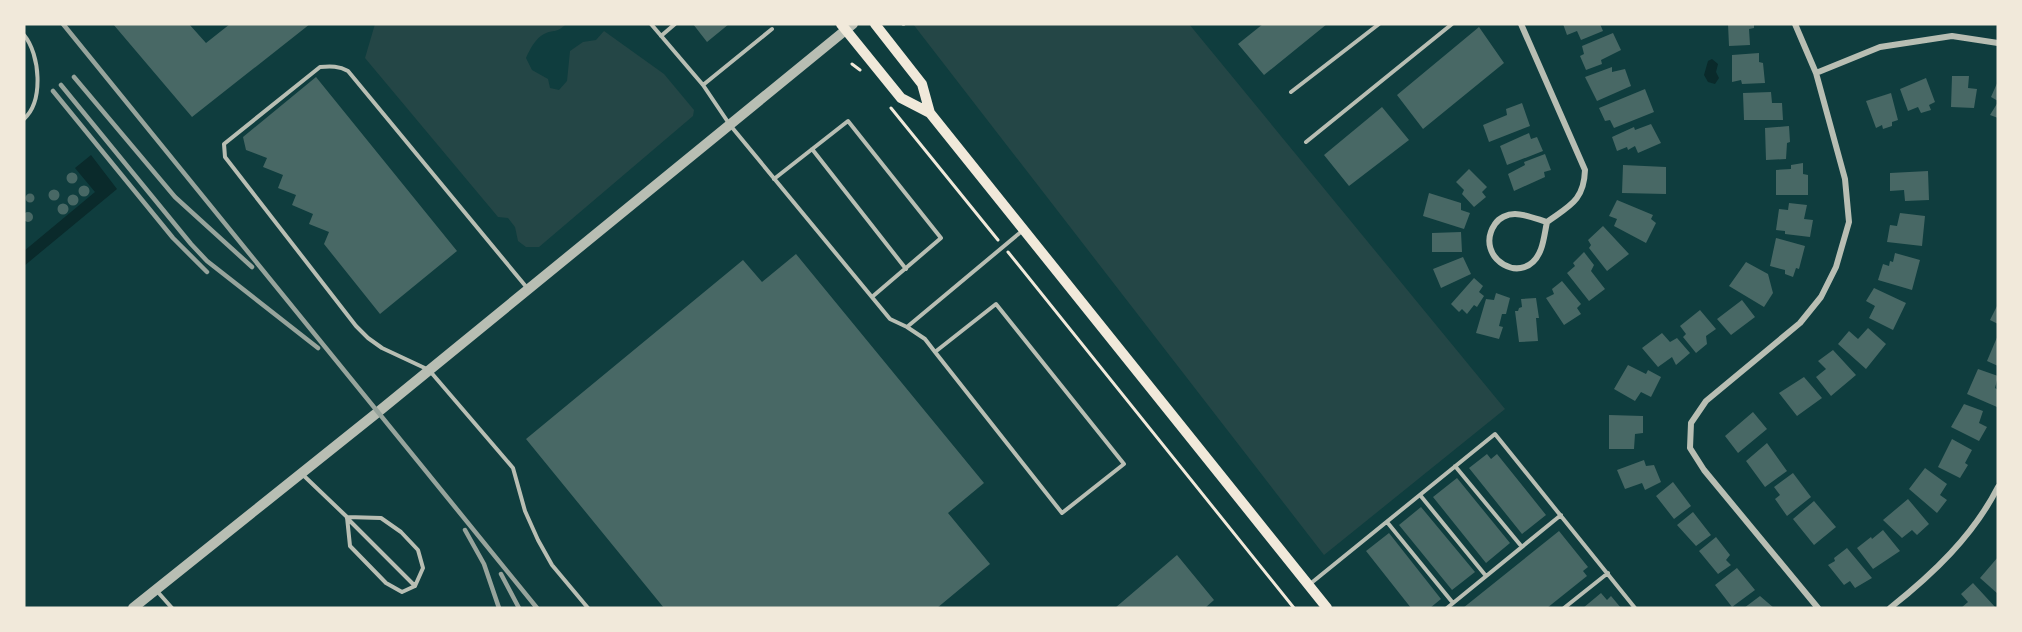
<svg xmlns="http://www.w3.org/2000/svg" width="2022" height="632" font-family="Roboto,sans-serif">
  <rect width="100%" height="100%" fill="#0f3d3e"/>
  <path fill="#244646" d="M375 24H566C556 34 554 29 544 34 535 39 530 49 526 58L532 70 548 79 550 88 559 90 567 81 570 51 583 42 596 40 604 31 664 74 694 110 693 116 539 247H526L518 241 515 227 508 218 498 217 365 58Z
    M913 24H1189L1505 409 1324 555Z"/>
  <path fill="#0a2a2b" d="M1712 59 1718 64 1716 72 1719 78 1715 84 1708 82 1704 75 1708 61Z
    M91 155 117 189 24 266V251L95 192 75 168Z"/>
  <path fill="#486865" d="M113 24H189L206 43 230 24H310L192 117Z
    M693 24H729L707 42Z
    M1263 24H1327L1264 75 1238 44Z
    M1563 24H1600L1603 31 1581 40 1577 31 1567 35Z
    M1728 24H1754V28L1749 29 1750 45 1729 46Z
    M1479 27 1504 63 1423 129 1397 95Z
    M1613 33 1621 50 1601 60 1602 64 1586 70 1580 56 1584 54 1582 46Z
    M1759 53V62L1763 63 1765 83 1742 84 1741 80 1732 82V55Z
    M1612 67V72L1625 69 1631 86 1597 101 1585 77Z
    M1952 76H1969L1968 88 1977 89 1974 108 1951 107Z
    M316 77 457 251 380 314 324 244 329 232 309 224 313 214 292 205 296 195 278 188 283 175 263 167 267 158 246 150 243 137Z
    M1926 78 1935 102 1929 105 1931 110 1921 113 1918 107 1908 111 1900 89Z
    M1998 81V101L1991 97Z
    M1645 89 1654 112 1614 128 1610 120 1605 121 1599 108Z
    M1771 92 1772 103H1782L1783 120H1744L1743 93Z
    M1891 93 1898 120 1892 122V126L1883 129 1882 125 1876 128 1866 101Z
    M1998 102V118L1990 115Z
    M1522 103 1530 126 1489 142 1483 125 1507 115 1506 109Z
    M1382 107 1409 140 1349 186 1324 155Z
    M1651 124 1661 143 1638 153 1635 146 1628 150 1627 147 1617 151 1612 137 1634 127 1635 130Z
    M1789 126 1790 142 1787 143 1786 159 1766 160 1765 128Z
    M1529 133 1531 139 1537 137 1543 151 1507 165 1500 146Z
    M1545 154 1551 170 1544 172 1545 177 1514 191 1508 174 1525 165 1524 162Z
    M1803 163V174L1808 175V195H1776V170L1791 169V165Z
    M1623 165 1666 167V194L1622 193Z
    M1469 169 1487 187 1482 192 1486 197 1474 207 1462 194 1464 190 1456 182Z
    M1928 171 1929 200 1905 201 1904 190 1890 191V173Z
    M66.5 178a5.5 5.5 0 1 1 11 0a5.5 5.5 0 1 1-11 0Z
    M78.5 191a5.5 5.5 0 1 1 11 0a5.5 5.5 0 1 1-11 0Z
    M48.5 195a5.5 5.5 0 1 1 11 0a5.5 5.5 0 1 1-11 0Z
    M1429 193 1461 203V210L1470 213 1464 229 1423 216Z
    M25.5 198a4.5 4.5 0 1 1 9 0a4.5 4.5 0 1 1-9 0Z
    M67.5 200a5.5 5.5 0 1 1 11 0a5.5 5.5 0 1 1-11 0Z
    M1617 200 1653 215 1651 219 1656 223 1646 243 1614 226 1617 219 1609 216Z
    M1789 203 1807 205 1804 219 1813 220 1810 237 1785 234V231L1776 230 1779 209 1788 210Z
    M57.5 209a5.5 5.5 0 1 1 11 0a5.5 5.5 0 1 1-11 0Z
    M23 217a5 5 0 1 1 10 0a5 5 0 1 1-10 0Z
    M1900 213 1925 216 1922 246 1887 242 1890 225 1897 226Z
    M1603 226 1629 254 1607 271 1589 248 1591 245 1588 240Z
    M1461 232 1462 252H1432V233Z
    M1776 238 1805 246 1799 269 1796 268 1793 277 1785 274V270L1770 266Z
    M1584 252 1594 265 1591 271 1605 289 1589 301 1567 273 1575 266 1573 263Z
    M1895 253 1920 260 1912 290 1878 280 1883 264 1889 266 1890 261 1893 262Z
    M796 254 984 483 948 513 990 564 937 608H664L526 439 743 260 762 282Z
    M1463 257 1471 274 1441 288 1433 269Z
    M1746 262 1768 274 1773 293 1764 307 1729 286Z
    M1474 278 1483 286 1479 292 1484 296 1477 307 1474 305 1467 314 1462 309 1459 312 1451 304Z
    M1562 281 1581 304 1577 308 1581 314 1564 325 1546 298 1554 294 1552 289Z
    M1874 288 1906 303 1893 330 1869 318 1875 306 1866 301Z
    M1496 293 1510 298 1506 314H1502L1499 326 1503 327 1499 339 1476 333 1486 299 1494 300Z
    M1536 298 1539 318H1536L1538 341 1519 342 1515 311H1518L1519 308 1522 307 1521 299Z
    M1742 300 1755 317 1731 335 1717 319Z
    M1998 304V324L1990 320Z
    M1700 310 1716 329 1706 336 1707 344 1696 353 1683 337 1686 334 1680 326Z
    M1868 328 1886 344 1866 369 1838 344 1849 331 1858 339Z
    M1662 333 1670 342 1677 338 1690 353 1676 365 1672 357 1658 367 1642 348Z
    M1998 335V366L1987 361Z
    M1833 350 1856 375 1831 396 1816 377 1826 369 1818 361Z
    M1628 365 1646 374 1648 370 1661 377 1651 397 1641 392 1635 401 1614 389Z
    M1978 369 1998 376 1995 388 1998 390 1997 407 1967 394Z
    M1804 377 1822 398 1797 416 1779 393Z
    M1964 404 1983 411 1979 423 1987 427 1979 441 1951 427Z
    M1753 412 1767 429 1738 453 1725 436Z
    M1609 415 1643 416V433L1635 434 1634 449H1609Z
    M1952 439 1972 450 1965 463 1968 465 1960 478 1938 467Z
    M1767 443 1787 471 1765 487 1746 461Z
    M1487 454 1491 459 1497 454 1546 515 1522 534 1469 468Z
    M1644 460 1646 466 1654 465 1661 482 1645 490 1642 483 1625 489 1617 470Z
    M1925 468 1947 484 1940 495 1947 500 1937 513 1909 489Z
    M1793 473 1811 497 1787 516 1775 499 1780 495 1774 487Z
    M1457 478 1510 543 1486 563 1433 497Z
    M1673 482 1691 506 1674 519 1656 496Z
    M1908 499 1929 524 1917 535 1912 530 1902 538 1883 520Z
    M1814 501 1836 527 1814 545 1793 519Z
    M1421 507 1475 572 1452 590 1399 525Z
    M1693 512 1711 535 1696 546 1677 525Z
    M1883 530 1900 551 1873 569 1857 548 1871 537 1872 539Z
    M1559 531 1588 567 1583 571 1587 576 1547 608H1463Z
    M1389 533 1441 599 1430 608H1411L1366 551Z
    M1716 537 1730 555 1726 560 1731 565 1718 574 1699 551Z
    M1847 548 1872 578 1855 588 1850 581 1844 585 1828 565 1835 561 1834 558Z
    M1177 555 1214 600 1205 608H1115Z
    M1998 557V594L1980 578Z
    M1737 568 1755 590 1732 607 1715 585Z
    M1973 583 1996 608H1961L1968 602 1961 594Z
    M1601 593 1607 600 1611 596 1621 608H1583Z
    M1760 596 1774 608H1744Z"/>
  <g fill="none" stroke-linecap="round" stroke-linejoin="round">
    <path stroke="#f1e9da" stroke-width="3" d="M903 24H904
      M852 64 860 70
      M891 108 998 240
      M1008 252 1294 608"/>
    <path stroke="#b8beb3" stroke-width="4" d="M651 24 703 85 730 125 890 319 907 327 1022 231
      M24 35C40 54 44 101 24 119
      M661 36 675 24
      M703 85 772 29
      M1291 92 1379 24
      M1306 142 1452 24
      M812 149 906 269
      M774 179 848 121 941 238 872 297
      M528 289 348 71C339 66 331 66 320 67L224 144 225 157 356 326 368 338 382 348 429 370 513 468 525 511 538 540 552 565 588 608
      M907 327 925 339 935 352 1062 513 1124 464 996 304 935 352
      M1455 466 1522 547
      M302 474 347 517 350 546 386 583 402 592 415 586 423 568 418 550 401 532 381 518 347 517
      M1420 495 1486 576
      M347 518 415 586
      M1387 522 1453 603
      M1310 584 1495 434 1635 608
      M156 590 172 608
      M1447 608 1561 515
      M1564 608 1608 573"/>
    <path stroke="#b8beb3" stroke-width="6" d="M1521 24 1585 170C1584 201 1569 206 1547 222 1545 231 1544 241 1541 249 1526 290 1472 258 1495 224 1499 218 1507 214 1515 214 1525 214 1537 219 1547 222
      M1795 24 1816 73 1845 179 1849 222 1836 267 1821 297 1800 323 1706 401 1691 423 1690 448 1704 470 1818 608
      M1816 73 1880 47 1952 36 1998 43
      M1890 608C1933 574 1973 536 1998 487"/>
    <path stroke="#b8beb3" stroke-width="10" d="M133 608 378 412 853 24"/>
    <path stroke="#f1e9da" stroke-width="10" d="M841 24 901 98 930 113
      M875 24 922 84 930 113 1327 608"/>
    <path stroke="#97a49c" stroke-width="4.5" d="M63 24 537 608
      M74 77 175 197 252 267
      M61 85 191 244 207 261 318 348
      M53 91 173 238 207 272
      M465 530 484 564 499 608
      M501 574 519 608"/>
  </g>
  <rect width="2022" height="632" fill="none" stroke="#f1e9da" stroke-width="51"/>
</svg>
